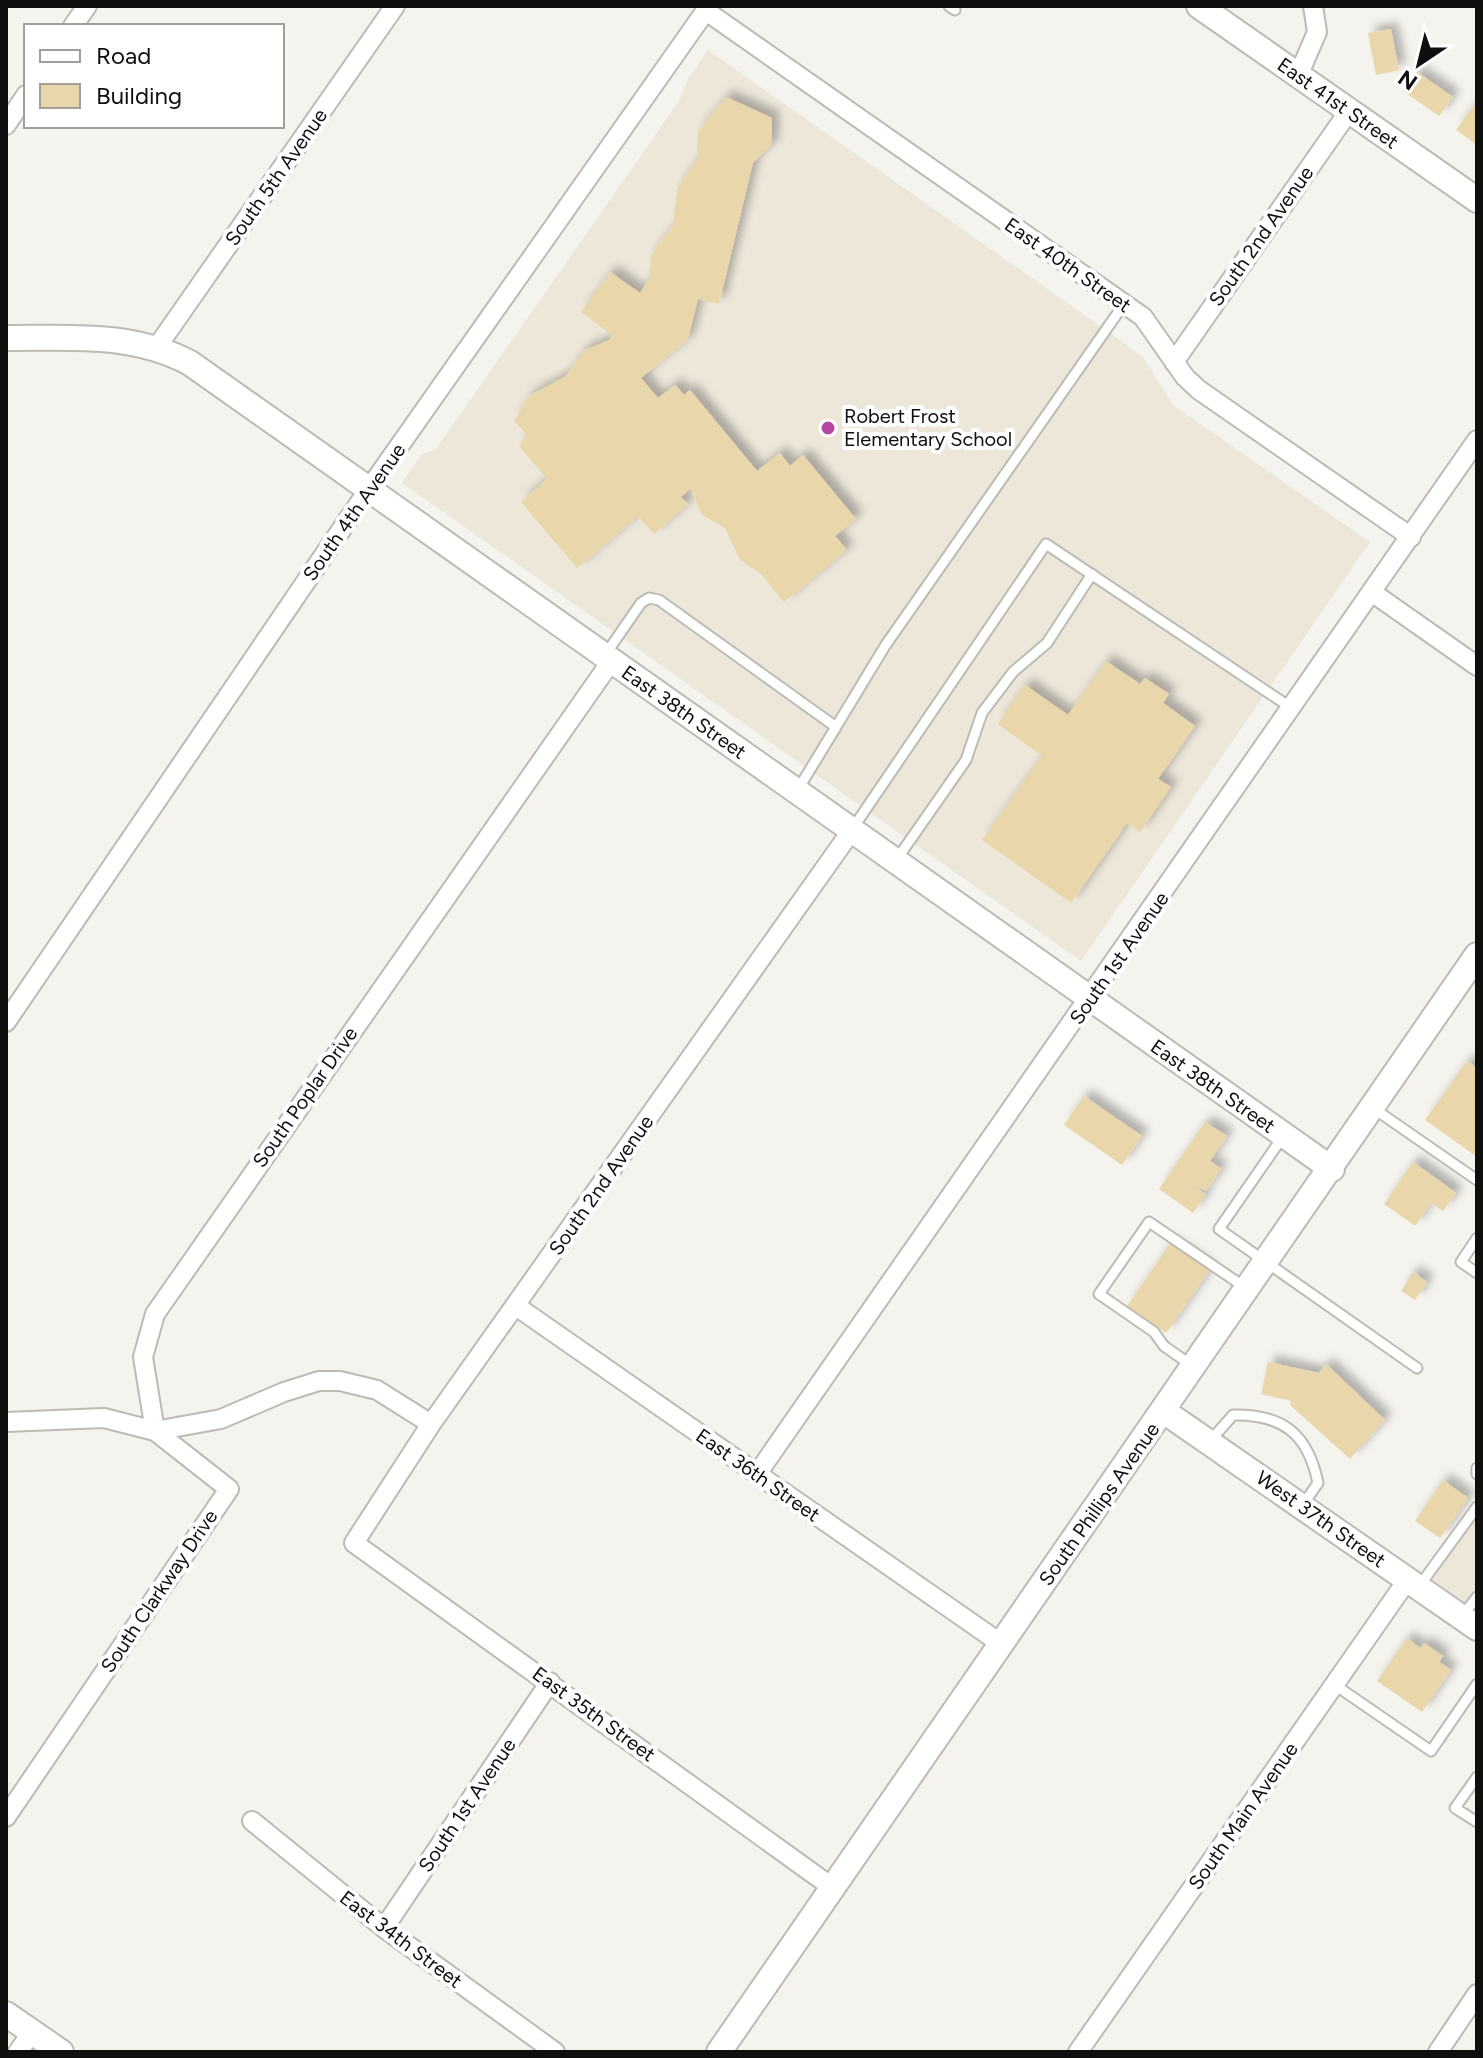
<svg xmlns="http://www.w3.org/2000/svg" width="1483" height="2058" font-family="Figtree,sans-serif">
  <defs>
    <filter id="shadow"><feDropShadow dx="7" dy="-7" stdDeviation="4" flood-color="#0004"/></filter>
  </defs>
  <rect width="100%" height="100%" fill="#f5f3ed"/>
  <path fill="#ede7da" d="M708 50 1120 340 1144 358 1173 405 1370 542 1081 961 402 483 421 455 436 449 679 101 688 79Z
    M1477 1509V1615L1427 1580Z"/>
  <path fill="#e9d6ab" filter="url(#shadow)" d="M1391 29 1399 70 1376 75 1368 33Z
    M1417 72 1453 97 1439 116 1403 91Z
    M726 97 772 118V144L753 163 719 304 698 299 688 339 641 378 658 398 675 385 684 395 690 390 757 471 780 453 790 466 803 455 856 519 835 536 847 550 784 602 761 574 740 560 725 528 701 514 691 488 681 497 688 504 654 534 638 516 577 568 521 502 547 479 519 446 527 435 514 421 529 396 566 376 583 351 609 340 612 335 581 312 610 272 640 293 650 277 651 255 673 225 678 187 697 159 698 131Z
    M1473 106 1477 109V145L1456 130Z
    M1106 661 1140 684 1145 678 1169 694 1163 703 1195 726 1158 779 1171 787 1140 832 1127 823 1071 903 982 840 1042 756 998 724 1025 685 1068 715Z
    M1467 1061 1477 1068V1157L1425 1120Z
    M1084 1096 1142 1136 1122 1165 1064 1125Z
    M1205 1122 1227 1136 1210 1161 1221 1169 1206 1191 1193 1185 1206 1194 1193 1213 1159 1189Z
    M1413 1162 1456 1193 1443 1211 1431 1203 1415 1226 1384 1204Z
    M1170 1244 1209 1271 1166 1333 1127 1306Z
    M1413 1272 1427 1282 1415 1300 1401 1291Z
    M1268 1362 1319 1373 1326 1364 1385 1420 1350 1459 1290 1405 1291 1401 1261 1394Z
    M1443 1480 1468 1498 1440 1538 1415 1521Z
    M1407 1638 1420 1648 1424 1643 1443 1656 1439 1662 1451 1670 1422 1712 1377 1681Z"/>
  <g fill="none" stroke-linecap="round" stroke-linejoin="round">
    <g stroke="#bdbab4" stroke-width="13">
      <path id="lane" d="M949 6 955 10
        M605 655 641 603 649 598 659 600 836 727 797 791
        M836 727 885 646 1124 304
        M853 828 1046 544 1293 709
        M897 859 966 760 982 713 1013 672 1047 643 1092 574
        M1373 1108 1477 1180
        M1284 1135 1219 1229 1417 1368
        M1477 1238 1461 1262 1477 1273
        M1191 1365 1164 1346 1154 1332 1099 1294 1149 1222 1246 1288
        M1211 1440 1233 1415C1283 1414 1308 1434 1318 1483L1302 1506
        M1477 1468V1474
        M1420 1585 1477 1507
        M1462 1616 1477 1597
        M1335 1685 1431 1751 1477 1684
        M1477 1777 1455 1808 1477 1822"/>
    </g>
    <g stroke="#bdbab4" stroke-width="22">
      <path id="street" d="M706 11 1143 317 1185 377 1199 390 1411 537
        M73 26 87 6
        M1298 76 1317 32 1313 6
        M6 125 26 95
        M157 347 395 6
        M1174 362 1349 111
        M1373 593 1477 666
        M6 1022 369 489 709 6
        M516 1306 1000 1643
        M6 1422 104 1418 155 1431 221 1419 284 1392 319 1381H340L377 1390 431 1424
        M155 1431 143 1357 155 1314 612 660
        M757 1474 1477 440
        M6 1817 229 1489 155 1431
        M252 1821 384 1928 555 2052
        M833 1888 354 1543 431 1424 852 830
        M384 1928 550 1682
        M18 2052 32 2032
        M1078 2052 1408 1579
        M1438 2052 1477 1994"/>
    </g>
    <g stroke="#bdbab4" stroke-width="28">
      <path id="secondary" d="M1199 6 1477 200
        M6 338C69 338 132 332 190 363L1332 1169
        M1165 1412 1477 1628
        M6 2014 61 2052
        M719 2052 1477 955"/>
    </g>
    <use href="#lane" stroke="#fff" stroke-width="9"/>
    <use href="#street" stroke="#fff" stroke-width="18"/>
    <use href="#secondary" stroke="#fff" stroke-width="24"/>
  </g>
  <circle fill="#b647a5" stroke="#fff" stroke-width="3" cx="828" cy="428" r="8"/>
  <g text-anchor="middle" stroke-width="8" stroke-linejoin="round" paint-order="stroke">
    <g font-size="20" fill="#0f0f0d" stroke="#fff">
      <text transform="translate(1338 103) rotate(35)" y="7">East 41st Street</text>
      <text transform="translate(276 177) rotate(-55)" y="7">South 5th Avenue</text>
      <text transform="translate(1261 236) rotate(-55)" y="7">South 2nd Avenue</text>
      <text transform="translate(1068 265) rotate(35)" y="7">East 40th Street</text>
      <text transform="translate(354 512) rotate(-55)" y="7">South 4th Avenue</text>
      <text transform="translate(684 712) rotate(35)" y="7">East 38th Street</text>
      <text transform="translate(1119 958) rotate(-55)" y="7">South 1st Avenue</text>
      <text transform="translate(1213 1086) rotate(35)" y="7">East 38th Street</text>
      <text transform="translate(305 1097) rotate(-55)" y="7">South Poplar Drive</text>
      <text transform="translate(601 1185) rotate(-55)" y="7">South 2nd Avenue</text>
      <text transform="translate(758 1475) rotate(35)" y="7">East 36th Street</text>
      <text transform="translate(1099 1504) rotate(-55)" y="7">South Phillips Avenue</text>
      <text transform="translate(1321 1519) rotate(35)" y="7">West 37th Street</text>
      <text transform="translate(159 1591) rotate(-56)" y="7">South Clarkway Drive</text>
      <text transform="translate(594 1714) rotate(36)" y="7">East 35th Street</text>
      <text transform="translate(467 1805) rotate(-56)" y="7">South 1st Avenue</text>
      <text transform="translate(1243 1816) rotate(-55)" y="7">South Main Avenue</text>
      <text transform="translate(401 1939) rotate(37)" y="7">East 34th Street</text>
    </g>
    <g font-size="20" fill="#0f0f0d" stroke="#fff" text-anchor="start">
      <text x="844" y="423">Robert Frost<tspan x="844" dy="23">Elementary School</tspan></text>
    </g>
  </g>
  <rect width="1483" height="2058" fill="none" stroke="#0f0f0d" stroke-width="16"/>
  <rect x="24" y="24" width="260" height="104" fill="#ffffff" stroke="#9f9f9e" stroke-width="2"/>
  <rect x="40" y="50" width="40" height="12" fill="#ffffff" stroke="#9f9f9e" stroke-width="2"/>
  <text x="96" y="64" font-size="24" fill="#0f0f0d">Road</text>
  <rect x="40" y="84" width="40" height="24" fill="#e9d6ab" stroke="#9f9f9e" stroke-width="2"/>
  <text x="96" y="104" font-size="24" fill="#0f0f0d">Building</text>
  <g transform="translate(1419 64) rotate(215)" stroke="#ffffff" stroke-width="6" paint-order="stroke">
  <path d="M0-6L14 30L0 20L-14 30Z" fill="#0f0f0d"/>
  <text y="-12" font-size="22" font-weight="bold" text-anchor="middle" fill="#0f0f0d">N</text>
  </g>
</svg>
